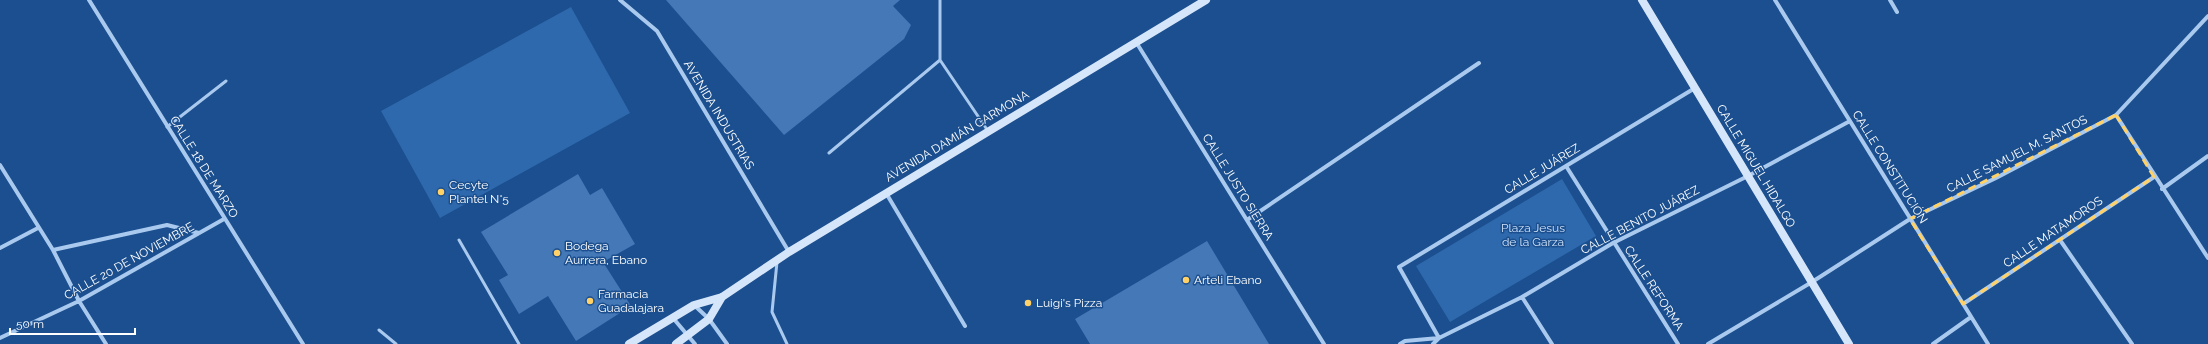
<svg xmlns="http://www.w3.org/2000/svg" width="2208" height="344" font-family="Raleway,sans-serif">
  <rect width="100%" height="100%" fill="#1b4f8f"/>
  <path fill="#2e69ad" d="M571 7 630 113 440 218 381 111Z
    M1562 179 1596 236 1450 322 1416 266Z"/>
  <path fill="#4478b7" d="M666 0H900L893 6 911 25 904 39 784 135Z
    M578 174 590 195 602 188 635 244 603 262 631 306 576 341 548 296 519 314 499 280 508 275 481 232Z
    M1207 241 1269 344H1090L1075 319Z"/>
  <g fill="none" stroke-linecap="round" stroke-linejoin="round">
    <path stroke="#a9c9ee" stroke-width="3" d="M940 0V60L988 131
      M167 127 226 81
      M829 153 940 60
      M459 240 519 344
      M777 262 772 312 787 344
      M379 330 396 344"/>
    <path stroke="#a9c9ee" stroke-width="4" d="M89 0 303 344
      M620 0 657 31 789 252
      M1775 0 1988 344
      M1890 0 1897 12
      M1136 42 1324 344
      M2116 115 2208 258
      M0 165 53 250 79 301 106 344
      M1566 166 1678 344
      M2162 189 2208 156
      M886 193 965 326
      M1247 220 1479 63
      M2060 240 2132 344
      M0 248 38 228
      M53 250 167 225 199 233
      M1522 297 1552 344
      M1963 304 2154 177
      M694 305 709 319 727 344
      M673 318 695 344
      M0 338 79 301 224 219
      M1439 338 1399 267 1695 88
      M1400 344 1405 341 1439 338 1522 297 1613 243 1748 176 1850 121
      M1433 344 1439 338
      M1708 344 1812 282 1910 219 1996 178 2116 115 2208 16
      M1933 344 1971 317"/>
    <path stroke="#d6e6fa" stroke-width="8" d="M1642 0 1849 344
      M629 344 694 305 722 297 789 252 1206 0
      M676 344 709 319 722 297"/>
  </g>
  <path fill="none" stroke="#ffd166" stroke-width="3" stroke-dasharray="8 5" stroke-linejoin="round" d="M2116 115 2154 177 1963 304 1910 219Z"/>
  <g fill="#ffd166" stroke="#1b4f8f" stroke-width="1.5">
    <circle cx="441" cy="192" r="4"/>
    <circle cx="557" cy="253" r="4"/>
    <circle cx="1186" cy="280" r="4"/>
    <circle cx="590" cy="301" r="4"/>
    <circle cx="1028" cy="303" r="4"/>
  </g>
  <g text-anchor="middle" stroke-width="3" stroke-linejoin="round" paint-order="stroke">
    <g font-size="12" fill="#fff" stroke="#1b4f8f">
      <text transform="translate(719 115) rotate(59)" y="4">AVENIDA INDUSTRIAS</text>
      <text transform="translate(957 136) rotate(-31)" y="4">AVENIDA DAMIÁN CARMONA</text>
      <text transform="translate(2017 154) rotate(-27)" y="4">CALLE SAMUEL M. SANTOS</text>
      <text transform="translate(1756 166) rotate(59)" y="4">CALLE MIGUEL HIDALGO</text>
      <text transform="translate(204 167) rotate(58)" y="4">CALLE 18 DE MARZO</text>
      <text transform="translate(1890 167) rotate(58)" y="4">CALLE CONSTITUCIÓN</text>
      <text transform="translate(1542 169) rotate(-31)" y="4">CALLE JUÁREZ</text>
      <text transform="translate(1238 187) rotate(58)" y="4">CALLE JUSTO SIERRA</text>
      <text transform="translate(1640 220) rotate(-28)" y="4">CALLE BENITO JUÁREZ</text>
      <text transform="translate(2053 232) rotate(-34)" y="4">CALLE MATAMOROS</text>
      <text transform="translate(129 261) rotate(-29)" y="4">CALLE 20 DE NOVIEMBRE</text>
      <text transform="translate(1654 288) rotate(57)" y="4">CALLE REFORMA</text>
    </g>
    <g font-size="12" fill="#fff" stroke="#1b4f8f" text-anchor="start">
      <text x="449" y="189">Cecyte<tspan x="449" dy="14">Plantel N°5</tspan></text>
      <text x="565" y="250">Bodega<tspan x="565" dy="14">Aurrera, Ebano</tspan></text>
      <text x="1194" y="284">Arteli Ebano</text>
      <text x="598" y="298">Farmacia<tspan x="598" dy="14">Guadalajara</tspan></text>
      <text x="1036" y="307">Luigi's Pizza</text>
    </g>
    <g font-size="12" fill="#cfe3fa" stroke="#1b4f8f">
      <text x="1533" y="232">Plaza Jesus<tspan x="1533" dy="14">de la Garza</tspan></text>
    </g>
  </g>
  <path d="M10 328v6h125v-6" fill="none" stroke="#ffffff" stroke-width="2"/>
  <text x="16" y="328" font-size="12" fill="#ffffff" stroke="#1b4f8f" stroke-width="3" paint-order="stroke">50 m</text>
</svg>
